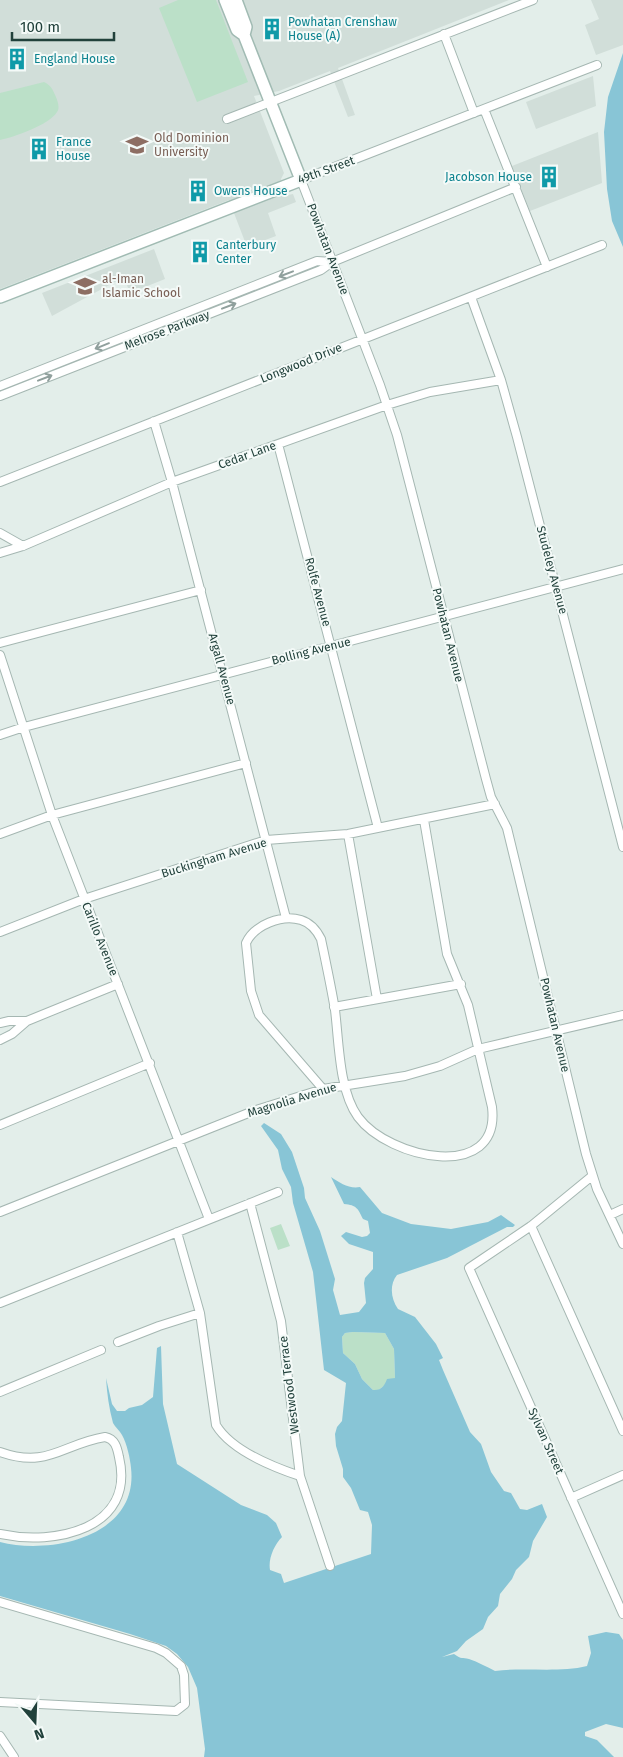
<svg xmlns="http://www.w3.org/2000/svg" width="623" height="1757" font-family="'Fira Sans',sans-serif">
  <rect width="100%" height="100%" fill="#e3eeea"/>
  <path fill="#d1ded9" d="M0 0H509L338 68 355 115 348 117 330 71 279 91 254 96 284 173 281 179 288 195 293 194 296 202 268 213 276 236 247 247 229 200 0 289Z
    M591 0H623V45L596 55 585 25 599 19Z
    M593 76 596 106 536 129 526 102Z
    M598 132 602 183 530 211 512 166Z
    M154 249 165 279 130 293 124 277 52 316 42 293Z"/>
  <path fill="#bbe0c8" d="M178 0H216L248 82 197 102 159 8Z
    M44 82C51 85 53 90 56 97 58 102 60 108 57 112 49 125 14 137 0 140V93Z
    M281 1224 290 1246 278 1250 270 1228Z
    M353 1332 385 1333 394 1349 395 1378 377 1391 373 1390 362 1379 355 1364 343 1353 342 1337 345 1333Z"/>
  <path fill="#88c5d6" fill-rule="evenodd" d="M623 53V247L612 221 607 189 604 132 608 97Z
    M264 1123 281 1134 292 1152 304 1188 305 1198 320 1231 335 1279 333 1290 340 1315 359 1312 366 1303 364 1283 365 1278 373 1269V1252L349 1244 341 1236 346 1232 362 1237 367 1236 370 1233 368 1221 363 1219C358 1209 357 1205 344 1204L331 1177C340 1183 349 1189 360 1187L382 1213 411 1224 451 1229 488 1222 501 1215 515 1225 513 1227H507L447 1258 397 1275C389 1285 391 1299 398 1309L415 1317 436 1344 443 1358 439 1360 443 1370 470 1432 481 1444 491 1472 504 1491 511 1493 520 1509 527 1510 542 1504 547 1517 533 1541 529 1557 516 1570 512 1579 500 1594 498 1606 488 1617 483 1629 466 1641 457 1651 442 1657 454 1654C462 1660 462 1657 469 1659 478 1662 487 1667 495 1671 524 1667 559 1673 587 1666L591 1653 588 1636 606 1632 619 1634 623 1640V1728L606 1724 585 1732V1736L597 1740 614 1757H204L205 1749 197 1688 188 1667 177 1654 166 1646 130 1634 0 1596V1542C50 1555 139 1537 131 1468 130 1458 127 1444 122 1435 120 1431 115 1427 113 1423 109 1408 107 1394 106 1378L112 1404 117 1411H125L129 1408 142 1405 153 1397 157 1348 161 1346 163 1404 177 1464 241 1505 267 1515 276 1523 282 1537C274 1545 268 1559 270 1570L281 1574 284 1583 371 1554 372 1525 368 1512 360 1510 351 1488 343 1477V1469L336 1446 335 1434 337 1427 342 1421 346 1383 324 1370 313 1272 293 1203 291 1187 282 1169 278 1150 261 1126ZM353 1332 385 1333 394 1349 395 1378 387 1379C385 1385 381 1391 373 1390L362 1379 355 1364 343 1353 342 1337 345 1333Z"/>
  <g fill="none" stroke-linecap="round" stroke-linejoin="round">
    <g stroke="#a5b7b2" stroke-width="10">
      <path id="street" d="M444 34 474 113
        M597 65 301 180 380 385 397 435 486 779 491 797 507 828 586 1154 597 1189 623 1244
        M484 109 547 267
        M227 119 533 0
        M471 297 501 380 517 437 623 847
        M0 386 317 261 332 262
        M0 396 321 270 332 262 516 187
        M154 421 172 482 286 918
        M278 444 378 828
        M0 482 602 245
        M0 533 23 546
        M0 553 23 546 172 482 387 405 430 392 501 380
        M0 643 201 590
        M0 655 52 815 209 1219
        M0 735 24 727 623 569
        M0 834 52 815 246 763
        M348 834 377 999
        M0 932 84 899 266 840 348 834 495 804
        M334 1007 461 984
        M0 1023 9 1021H27
        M0 1040 12 1034 27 1021 118 984
        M323 1089 259 1015 251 991 246 943C254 925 282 914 301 920 311 923 317 931 321 939 326 963 331 986 335 1010 339 1042 339 1091 358 1117 389 1159 501 1183 492 1107L468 1005 447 954 424 820
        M0 1125 150 1063
        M592 1176 531 1226 469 1268 623 1614
        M250 1203 281 1321 300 1476 330 1566
        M0 1212 256 1110 323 1089 405 1076 440 1066 478 1049 623 1015
        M610 1215 623 1209
        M531 1226 623 1431
        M177 1232 200 1313 216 1425C231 1450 273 1467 300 1476
        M0 1303 278 1192
        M118 1342 159 1326 200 1313
        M0 1392 101 1350
        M0 1452C48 1469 62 1444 105 1437 115 1439 117 1447 119 1457 136 1529 55 1546 0 1534
        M571 1498 623 1475
        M0 1602 156 1648 166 1653 181 1666 184 1675 185 1704 176 1711 0 1702
        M0 1736 14 1757"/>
    </g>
    <g stroke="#a1bbb3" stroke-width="14">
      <path id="secondary" d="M236 0 246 27 244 35
        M0 297 301 180 244 35 237 30 225 0"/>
    </g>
    <use href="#street" stroke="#fff" stroke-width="8"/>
    <use href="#secondary" stroke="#fff" stroke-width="11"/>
  </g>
  <defs><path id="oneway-shaft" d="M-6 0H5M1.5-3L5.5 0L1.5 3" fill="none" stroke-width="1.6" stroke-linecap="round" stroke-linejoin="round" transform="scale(1.25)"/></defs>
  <g stroke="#90a09d">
    <use href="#oneway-shaft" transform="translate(286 274) rotate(159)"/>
    <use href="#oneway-shaft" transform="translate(229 306) rotate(-21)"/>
    <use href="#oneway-shaft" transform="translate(102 346) rotate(158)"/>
    <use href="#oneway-shaft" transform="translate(45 378) rotate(-21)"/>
  </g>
  <defs>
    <g id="building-bare" transform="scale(1.725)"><path d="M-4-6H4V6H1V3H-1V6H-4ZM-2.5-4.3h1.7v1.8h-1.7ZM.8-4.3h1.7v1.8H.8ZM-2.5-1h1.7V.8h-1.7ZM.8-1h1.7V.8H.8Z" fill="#0f9aa8" stroke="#f4faf8" stroke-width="2.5" paint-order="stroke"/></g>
    <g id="university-bare" transform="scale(1.725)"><path d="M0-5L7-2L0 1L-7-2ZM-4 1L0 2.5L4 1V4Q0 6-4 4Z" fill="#8d6e63" stroke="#f4faf8" stroke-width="2.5" paint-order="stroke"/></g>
    <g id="school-bare" transform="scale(1.725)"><path d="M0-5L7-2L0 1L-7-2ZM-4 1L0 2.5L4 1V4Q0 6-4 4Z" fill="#8d6e63" stroke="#f4faf8" stroke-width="2.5" paint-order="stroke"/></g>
  </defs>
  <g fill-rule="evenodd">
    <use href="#building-bare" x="272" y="29"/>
    <use href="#building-bare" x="17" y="59"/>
    <use href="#university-bare" x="137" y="145"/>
    <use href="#building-bare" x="39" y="149"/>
    <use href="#building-bare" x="549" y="177"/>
    <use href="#building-bare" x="198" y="191"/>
    <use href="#building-bare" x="200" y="252"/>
    <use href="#school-bare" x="85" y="286"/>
  </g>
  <g text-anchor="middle" stroke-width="4" stroke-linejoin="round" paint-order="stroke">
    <g font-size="12" fill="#0d838f" stroke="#f4faf8" text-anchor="start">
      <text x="288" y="26">Powhatan Crenshaw<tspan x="288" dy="14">House (A)</tspan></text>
      <text x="34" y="63">England House</text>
      <text x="56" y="146">France<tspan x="56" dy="14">House</tspan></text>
      <text x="532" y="181" text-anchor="end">Jacobson House</text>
      <text x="214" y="195">Owens House</text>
      <text x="216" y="249">Canterbury<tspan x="216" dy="14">Center</tspan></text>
    </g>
    <g font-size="12" fill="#785e54" stroke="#f4faf8" text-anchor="start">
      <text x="154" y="142">Old Dominion<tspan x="154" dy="14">University</tspan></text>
      <text x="102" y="283">al-Iman<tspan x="102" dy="14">Islamic School</tspan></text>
    </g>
    <g font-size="12" fill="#21413b" stroke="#f4faf8">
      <text transform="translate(326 170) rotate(-20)" y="4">49th Street</text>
      <text transform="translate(328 249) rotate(69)" y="4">Powhatan Avenue</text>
      <text transform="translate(167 330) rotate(-21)" y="4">Melrose Parkway</text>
      <text transform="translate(301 363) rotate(-22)" y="4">Longwood Drive</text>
      <text transform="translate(247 455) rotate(-20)" y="4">Cedar Lane</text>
      <text transform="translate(552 570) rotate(75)" y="4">Studeley Avenue</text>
      <text transform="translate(318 592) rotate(75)" y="4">Rolfe Avenue</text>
      <text transform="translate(448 635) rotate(76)" y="4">Powhatan Avenue</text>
      <text transform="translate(311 651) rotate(-14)" y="4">Bolling Avenue</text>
      <text transform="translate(222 669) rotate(75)" y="4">Argall Avenue</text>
      <text transform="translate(214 858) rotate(-17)" y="4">Buckingham Avenue</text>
      <text transform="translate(100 939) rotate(68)" y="4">Carillo Avenue</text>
      <text transform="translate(555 1025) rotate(77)" y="4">Powhatan Avenue</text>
      <text transform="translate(292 1100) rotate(-17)" y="4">Magnolia Avenue</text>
      <text transform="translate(289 1385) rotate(-97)" y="4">Westwood Terrace</text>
      <text transform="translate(546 1441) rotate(66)" y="4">Sylvan Street</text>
    </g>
  </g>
  <g transform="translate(35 1722) rotate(161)" stroke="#f4faf8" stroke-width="4" paint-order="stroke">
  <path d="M0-4L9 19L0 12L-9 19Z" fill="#21413b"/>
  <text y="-8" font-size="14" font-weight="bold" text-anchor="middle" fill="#21413b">N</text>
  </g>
  <path d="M12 32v8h102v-8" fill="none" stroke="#21413b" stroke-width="2.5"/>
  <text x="20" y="32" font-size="15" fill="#21413b" stroke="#f4faf8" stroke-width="4" paint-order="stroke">100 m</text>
</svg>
